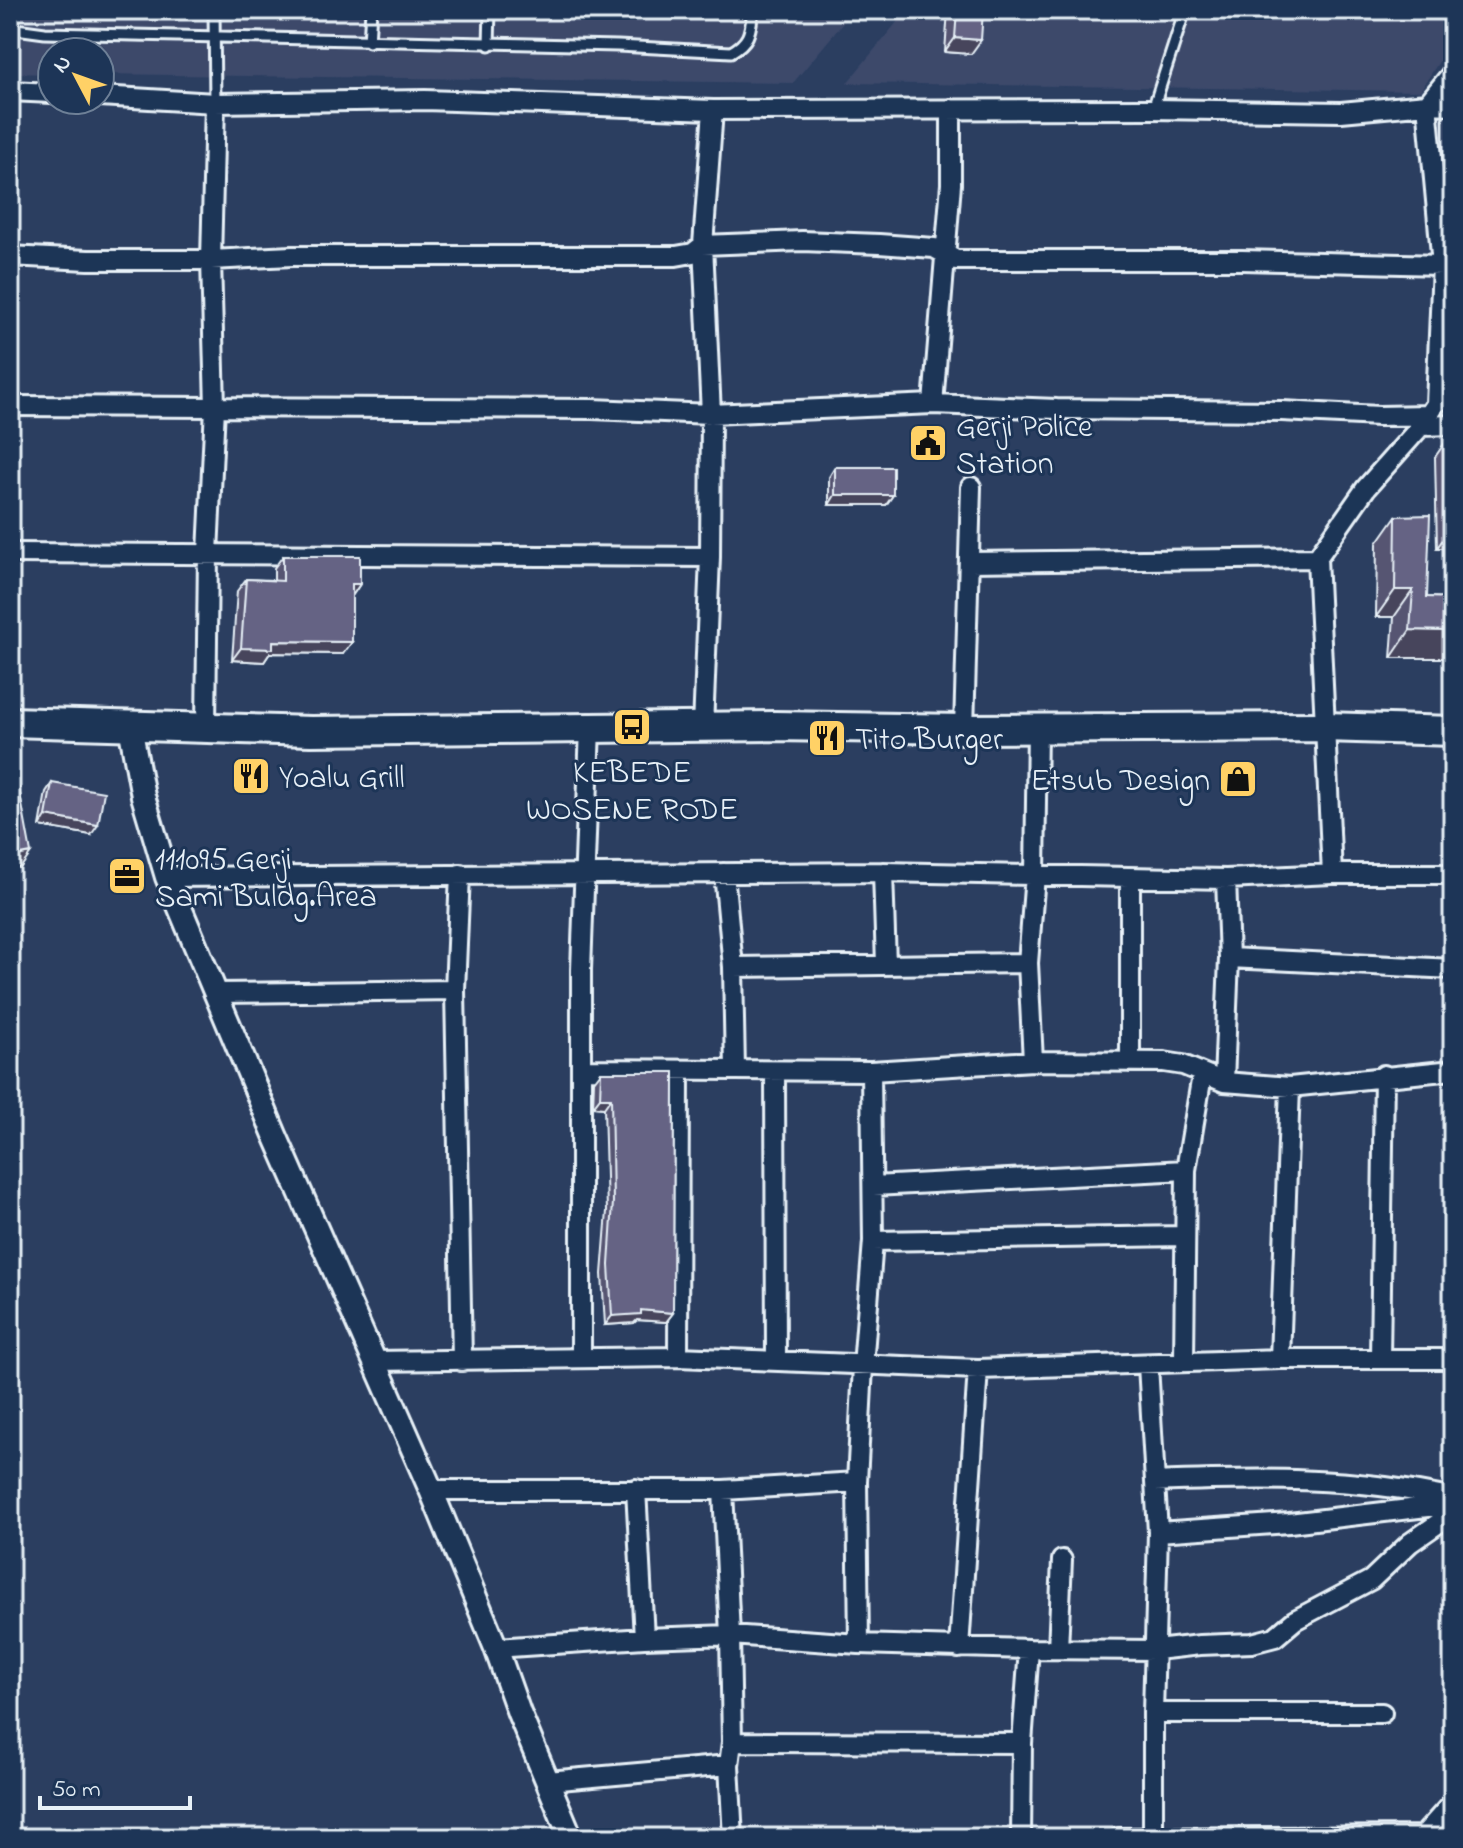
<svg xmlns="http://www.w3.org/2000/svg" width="1463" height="1848" font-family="'Indie Flower',sans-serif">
  <rect width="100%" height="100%" fill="#2b3e60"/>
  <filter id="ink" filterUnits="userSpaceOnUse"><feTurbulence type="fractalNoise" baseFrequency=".0125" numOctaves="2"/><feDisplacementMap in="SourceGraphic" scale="16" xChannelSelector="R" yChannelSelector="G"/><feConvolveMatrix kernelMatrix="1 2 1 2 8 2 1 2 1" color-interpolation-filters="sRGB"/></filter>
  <g filter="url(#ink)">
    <path fill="#3c496b" d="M10 10H854L793 83 100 74V52H52V74L10 73Z
      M907 10H1453V40L1420 91 847 83Z"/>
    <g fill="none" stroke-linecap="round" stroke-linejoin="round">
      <g stroke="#e8f1f8" stroke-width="15">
        <path id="service" d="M214 10 215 103
          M10 25 16 29 45 33 618 46 731 52C751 41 750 31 753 10
          M369 42 371 10
          M489 45 490 10
          M1153 109 1185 10"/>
      </g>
      <g stroke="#e8f1f8" stroke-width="24">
        <path id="minor" d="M10 91 52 93
          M100 96 215 103 425 100 713 110 1153 109 1341 112 1427 104 1453 105
          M10 256 88 260H211L292 256H676L693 253 703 245 802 241 879 244 934 248 956 260H1242L1442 265
          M933 404 951 184V109
          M10 406 592 409 711 414 933 404 1057 409 1282 411 1379 416 1428 415
          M1421 426 1453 425
          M10 553 710 557
          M970 562 1317 558
          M206 727 208 553 215 407 211 260 215 103
          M703 727 710 557 711 414 703 245 713 110
          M964 729 971 487
          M883 872 886 965
          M724 873 733 967 735 1070
          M460 874 455 990 462 1361
          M1332 874 1317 558 1366 488 1421 426 1436 404 1442 265 1427 104 1453 72
          M167 877 883 872 1226 879 1332 874H1453
          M1130 878V1062
          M1229 958 1453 969
          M733 967 1028 963
          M217 993 455 990
          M1033 1061 1028 963 1035 875 1037 728
          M581 1069 871 1071 1033 1061 1164 1062 1183 1065 1224 1082 1290 1087 1453 1070
          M775 1071 776 1360
          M1224 1082 1229 958 1226 879
          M873 1186 1186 1170
          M873 1241 1184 1236
          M678 1357 679 1071
          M581 1358V970L590 727
          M1280 1359 1290 1087
          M1380 1359 1384 1075
          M374 1361 678 1357 978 1369 1280 1359H1453
          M1184 1361 1186 1170 1202 1075
          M1148 1365 1158 1532 1153 1713V1836
          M1156 1482C1255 1478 1356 1476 1453 1499
          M636 1489 644 1638
          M431 1490H723L857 1482
          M723 1490 730 1635 732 1742 729 1765 733 1838
          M1158 1532 1289 1523 1453 1504
          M859 1644 857 1482 863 1366 873 1241 871 1071
          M496 1648 644 1638 730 1635 859 1644 1029 1649 1156 1650 1200 1645 1252 1643 1275 1637 1295 1620 1371 1580 1410 1543 1453 1513
          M959 1648 978 1369
          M1058 1649 1062 1560
          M1153 1713H1382
          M732 1742 1022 1743
          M548 1781 729 1765
          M1021 1838 1022 1743 1029 1649
          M1119 1838 1423 1836
          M1421 1838 1453 1802"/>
      </g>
      <g stroke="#e8f1f8" stroke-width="28">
        <path id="tertiary" d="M130 726 143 796 167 877 275 1135 431 1490 496 1648 519 1713 571 1838"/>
      </g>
      <g stroke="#e8f1f8" stroke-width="34">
        <path id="primary" d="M10 722 311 731 775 726 964 729 1325 727 1453 731"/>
      </g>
      <use href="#service" stroke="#1d3557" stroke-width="9"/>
      <use href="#minor" stroke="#1d3557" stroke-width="18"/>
      <use href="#tertiary" stroke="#1d3557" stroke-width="22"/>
      <use href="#primary" stroke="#1d3557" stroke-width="28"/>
    </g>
    <path fill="#575572" stroke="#e8f1f8" stroke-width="2" d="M948 10H983L971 54 945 52Z
      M1453 431V548H1437L1435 457Z
      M835 467 893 495 886 505H829V477Z
      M1396 516 1427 597 1453 598V658H1391L1394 617H1376L1377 543Z
      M283 556 360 584 352 596 343 654 270 653 264 662 232 660 237 591 246 579 274 580V568Z
      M52 783 91 835 40 826 46 792Z
      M601 1072H674L673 1313 666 1322 637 1320 634 1323 605 1325 602 1274 607 1211 604 1108 593 1107 594 1081Z
      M1453 1819V1838H1438L1445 1828Z"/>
    <path fill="#47455c" stroke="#e8f1f8" stroke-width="2" d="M955 38 981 40 971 54 945 52Z
      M835 495H893L886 505H829Z
      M1453 525V548H1437Z
      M352 584H360L352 596Z
      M1395 590H1413L1394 617H1376Z
      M1410 630 1453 631V658H1391Z
      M273 641 352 642 343 654 270 653 264 662 232 660 241 648Z
      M46 816 98 825 91 835 40 826Z
      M31 853 21 867 10 869V857Z
      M600 1098H611L604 1108 593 1107Z
      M641 1310 673 1313 666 1322 637 1320 634 1323 605 1325 612 1316Z"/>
    <path fill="#656384" stroke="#e8f1f8" stroke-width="2" d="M957 10H983L981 40 955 38Z
      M835 467H893V495H835Z
      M1430 515 1427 597 1453 598V631L1410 630 1413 590H1395L1396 516Z
      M283 556H360V584H352V642L273 641V649L241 648 246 579 283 581Z
      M52 783 104 792 98 825 46 816Z
      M19 788 31 853 10 857V790Z
      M601 1072H674L673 1313 641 1310V1314L612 1316 609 1265 613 1202 611 1098H600Z
      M1453 1819V1835L1445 1828Z"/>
  </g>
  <defs>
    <g id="civic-square" transform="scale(2)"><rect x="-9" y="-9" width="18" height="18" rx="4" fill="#ffd166" stroke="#1d3557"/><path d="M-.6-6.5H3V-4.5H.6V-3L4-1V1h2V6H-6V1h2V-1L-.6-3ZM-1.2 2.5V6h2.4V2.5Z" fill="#111"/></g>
    <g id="bus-square" transform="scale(2)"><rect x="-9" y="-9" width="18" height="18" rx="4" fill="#ffd166" stroke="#1d3557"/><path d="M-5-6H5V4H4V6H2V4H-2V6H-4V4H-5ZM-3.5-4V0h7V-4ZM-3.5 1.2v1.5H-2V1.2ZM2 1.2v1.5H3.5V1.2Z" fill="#111"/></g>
    <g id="restaurant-square" transform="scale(2)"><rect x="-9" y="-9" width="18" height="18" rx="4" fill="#ffd166" stroke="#1d3557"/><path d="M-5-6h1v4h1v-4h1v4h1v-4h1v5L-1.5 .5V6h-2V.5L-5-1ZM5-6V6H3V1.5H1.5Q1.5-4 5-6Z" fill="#111"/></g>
    <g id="shop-square" transform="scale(2)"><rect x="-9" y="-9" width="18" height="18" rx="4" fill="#ffd166" stroke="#1d3557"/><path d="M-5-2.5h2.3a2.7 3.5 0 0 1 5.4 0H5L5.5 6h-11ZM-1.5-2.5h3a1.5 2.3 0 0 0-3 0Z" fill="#111"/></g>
    <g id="office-square" transform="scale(2)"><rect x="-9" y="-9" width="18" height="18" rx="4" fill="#ffd166" stroke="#1d3557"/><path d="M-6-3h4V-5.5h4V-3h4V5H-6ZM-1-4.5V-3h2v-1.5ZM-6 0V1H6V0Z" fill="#111"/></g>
  </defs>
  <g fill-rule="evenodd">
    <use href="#civic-square" x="928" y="443"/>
    <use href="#bus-square" x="632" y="727"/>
    <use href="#restaurant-square" x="827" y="738"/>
    <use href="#restaurant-square" x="251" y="776"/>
    <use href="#shop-square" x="1238" y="779"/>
    <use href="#office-square" x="127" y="876"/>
  </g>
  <g text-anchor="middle" stroke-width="6" stroke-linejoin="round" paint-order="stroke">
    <g font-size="32" fill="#e8f1f8" stroke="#1d3557" text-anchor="start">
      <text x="956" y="436">Gerji Police<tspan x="956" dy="37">Station</tspan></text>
      <text x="855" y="749">Tito Burger</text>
      <text x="632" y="782" text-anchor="middle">KEBEDE<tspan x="632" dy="37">WOSENE RODE</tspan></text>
      <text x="279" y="787">Yoalu Grill</text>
      <text x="1210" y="790" text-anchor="end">Etsub Design</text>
      <text x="155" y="869">111095 Gerji<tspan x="155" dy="37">Sami Buldg.Area</tspan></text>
    </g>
  </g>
  <rect width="1463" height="1848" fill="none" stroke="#1d3557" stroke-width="40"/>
  <rect x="20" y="20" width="1423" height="1808" fill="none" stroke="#e8f1f8" stroke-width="3" filter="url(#ink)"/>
  <g transform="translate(76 76) rotate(311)"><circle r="38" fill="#1d3557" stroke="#6e8097" stroke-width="2"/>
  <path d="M0-6L14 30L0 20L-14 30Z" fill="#ffd166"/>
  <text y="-12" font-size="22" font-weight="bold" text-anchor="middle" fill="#e8f1f8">N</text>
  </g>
  <path d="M40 1796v12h150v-12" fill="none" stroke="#e8f1f8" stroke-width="4"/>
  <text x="52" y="1796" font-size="24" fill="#e8f1f8" stroke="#1d3557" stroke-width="6" paint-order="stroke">50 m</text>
</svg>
